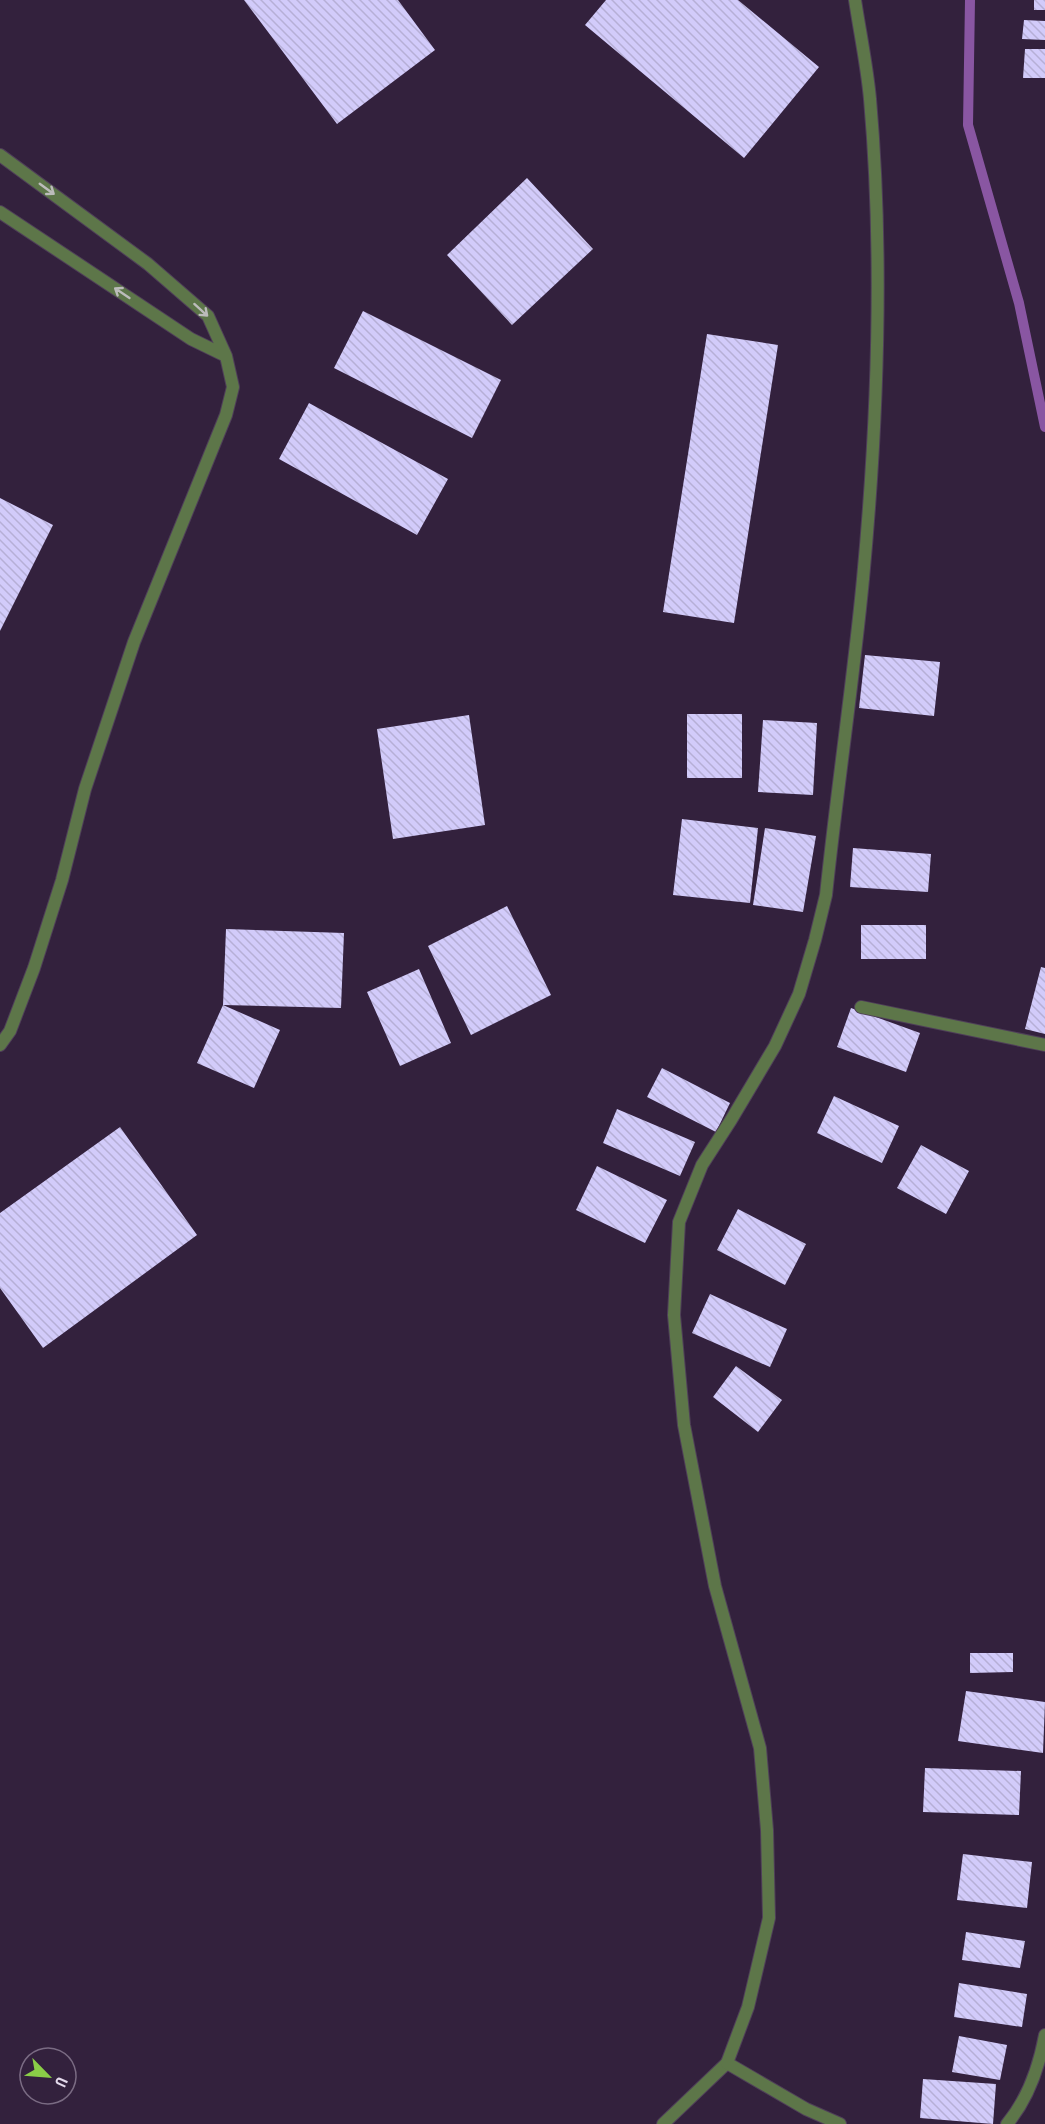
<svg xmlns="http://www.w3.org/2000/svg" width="1045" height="2124" font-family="'PT Sans Narrow',sans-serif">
  <defs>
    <pattern id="building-back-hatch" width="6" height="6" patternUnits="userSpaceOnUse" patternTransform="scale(1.5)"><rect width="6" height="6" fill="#d2cbfa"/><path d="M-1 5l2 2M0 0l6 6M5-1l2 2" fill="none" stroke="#b6afd6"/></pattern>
  </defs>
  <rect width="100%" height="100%" fill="#33213d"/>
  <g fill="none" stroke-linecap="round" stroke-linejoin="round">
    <path stroke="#8956a2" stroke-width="10" d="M970 0 968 125 1019 303 1045 427"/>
  </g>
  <path fill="url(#building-back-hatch)" d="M244 0H398L435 50 337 124Z
    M606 0H738L819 67 744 158 585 25Z
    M1034 0H1045V10H1034Z
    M1024 20 1045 21V40L1022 39Z
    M1025 49H1045V78H1023Z
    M527 178 593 249 512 325 447 255Z
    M363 311 501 380 472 438 334 368Z
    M707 334 778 345 734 623 663 612Z
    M309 403 448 479 417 535 279 459Z
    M0 498 53 525 0 631Z
    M865 655 940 662 934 716 859 708Z
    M687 714H742V778H687Z
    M469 715 485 825 393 839 377 729Z
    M763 720 817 723 813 795 758 792Z
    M682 819 758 828 750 903 673 895Z
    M765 828 816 836 803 912 753 905Z
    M853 848 931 854 928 892 850 887Z
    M507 906 551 995 471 1035 428 946Z
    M861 925H926V959H861Z
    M226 929 344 933 341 1008 223 1005Z
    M1041 967 1045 968V1034L1025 1029Z
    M419 969 451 1043 400 1066 367 992Z
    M223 1005 280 1030 254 1088 197 1063Z
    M851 1008 920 1033 906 1072 837 1047Z
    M662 1068 730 1103 716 1132 647 1097Z
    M834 1096 899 1126 882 1163 817 1133Z
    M617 1109 695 1142 680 1176 603 1143Z
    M120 1127 197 1235 43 1348 0 1288V1213Z
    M921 1145 969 1171 946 1214 897 1188Z
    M597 1166 667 1200 645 1243 576 1210Z
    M738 1209 806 1244 785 1285 717 1250Z
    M710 1294 787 1329 770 1367 692 1333Z
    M736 1366 782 1400 758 1432 713 1397Z
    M970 1653H1013V1672L970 1673Z
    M966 1691 1045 1702 1043 1753 958 1741Z
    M925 1768 1021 1771 1019 1815 923 1812Z
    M963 1854 1032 1862 1027 1908 957 1900Z
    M966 1932 1025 1941 1020 1968 962 1960Z
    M959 1983 1027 1994 1022 2027 954 2017Z
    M959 2036 1007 2045 1000 2080 952 2072Z
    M923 2079 996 2084 993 2124 920 2118Z"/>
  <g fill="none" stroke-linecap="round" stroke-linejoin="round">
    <g stroke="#4f3f59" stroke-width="14">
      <path id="service" d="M0 155 148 264 208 316 226 356 233 387 226 415 134 642 85 789 62 880 34 968 10 1031 0 1045
        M0 212 191 339 226 356
        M663 2124 727 2063"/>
    </g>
    <g stroke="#4f3f59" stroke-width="14">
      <path id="minor" d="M861 1007 1045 1045
        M840 2124 806 2109 727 2063 748 2007 769 1918 767 1830 760 1748 715 1586 684 1425 674 1315 679 1222 702 1165 731 1120 775 1046 799 994 815 940 826 895C837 789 853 684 863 579 878 419 884 259 870 99 867 66 860 33 855 0
        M1007 2124C1028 2099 1039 2067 1045 2035"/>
    </g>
    <use href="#service" stroke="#5d7649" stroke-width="12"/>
    <use href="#minor" stroke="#5d7649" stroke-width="12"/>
  </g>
  <defs><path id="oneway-shaft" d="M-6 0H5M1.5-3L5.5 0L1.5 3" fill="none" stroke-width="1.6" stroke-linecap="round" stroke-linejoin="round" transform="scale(1.5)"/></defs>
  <g stroke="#bcbcbb">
    <use href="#oneway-shaft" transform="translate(47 189) rotate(36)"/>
    <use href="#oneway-shaft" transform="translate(122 293) rotate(-146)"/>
    <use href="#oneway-shaft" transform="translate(201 310) rotate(42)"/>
  </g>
  <g transform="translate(48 2076) rotate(115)"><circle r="28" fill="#33213d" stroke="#7a6b83" stroke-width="1.5"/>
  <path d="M0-4.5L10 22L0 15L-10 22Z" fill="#8ace47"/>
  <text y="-9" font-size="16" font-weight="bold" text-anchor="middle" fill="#e4daec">U</text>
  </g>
</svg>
